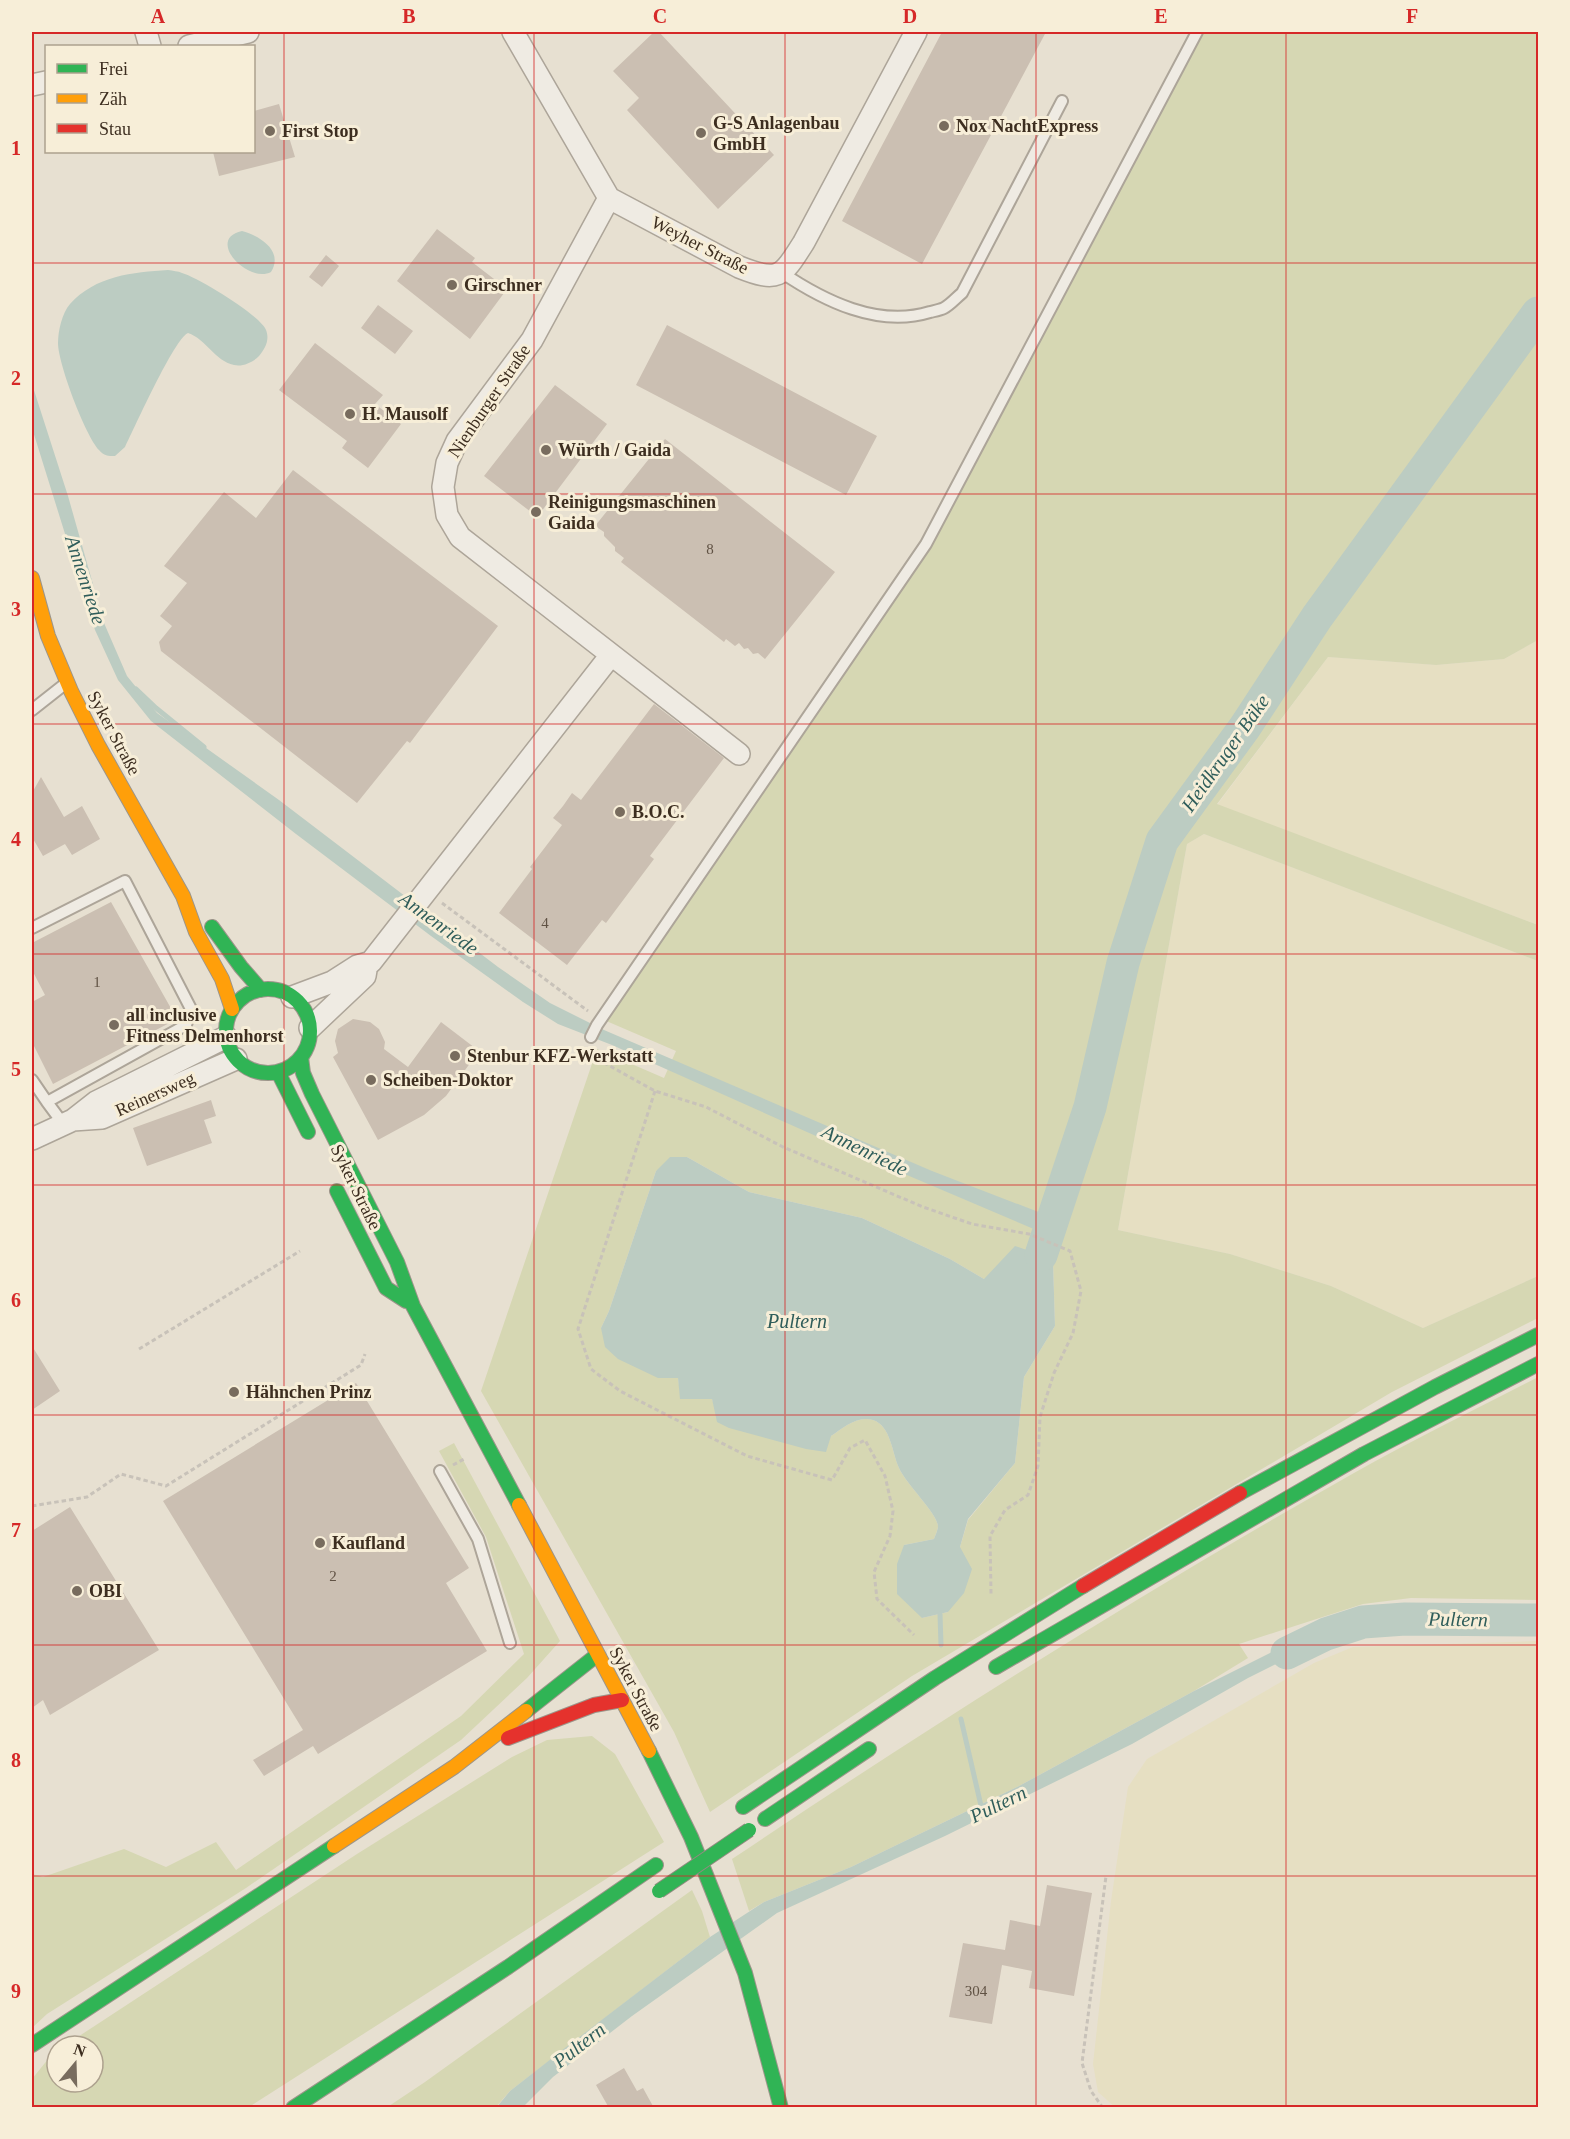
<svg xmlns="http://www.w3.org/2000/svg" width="1570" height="2139" font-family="'Times New Roman',serif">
  <rect width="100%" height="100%" fill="#e7e0d1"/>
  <path fill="#e6dfc2" d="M1538 640V925L1217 805 1328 657 1436 665 1504 659Z
    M1204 834 1538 961V1276L1423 1328 1331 1286 1230 1254 1118 1230 1187 844Z
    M1538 1641V2107L1116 2108 1098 2092 1093 2064 1111 1901 1128 1787 1147 1759 1314 1663 1353 1647Z"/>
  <path fill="#d6d7b3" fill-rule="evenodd" d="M1202 32H1538V307L1315 615 1256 706 1179 811 1185 816 1263 705 1318 621 1538 318V640L1504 659 1436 665 1328 657 1217 804 1538 925V961L1204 834 1187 844 1118 1230 1230 1254 1331 1286 1423 1328 1538 1276V1318L1392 1392 912 1676 710 1812 674 1732 481 1391 597 1049 664 1078 676 1051 604 1020 919 561ZM687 1157 749 1192 862 1218 950 1259 984 1279 1053 1261 1055 1326 1024 1377 1015 1463 968 1520 960 1547 948 1612 922 1618 904 1545 934 1539C935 1536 938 1530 938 1526 937 1513 906 1484 899 1468 892 1453 891 1426 873 1420 857 1415 843 1428 831 1436L716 1411 712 1399H681L678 1378 601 1328 609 1311 656 1171Z
    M1538 1377V1600L1411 1598 1363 1604 1239 1644 1248 1658 1194 1691 1019 1786 851 1867 764 1902 749 1911 732 1859C935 1723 1141 1593 1354 1473 1414 1439 1477 1409 1538 1377Z
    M454 1443 560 1641 527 1678 461 1740 246 1888 47 2014 32 2028V1874L43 1877 124 1849 166 1867 216 1842 236 1870 461 1716 524 1654 486 1537 439 1451Z
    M592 1736 615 1754 664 1842 249 2107 32 2108V2079L53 2053 57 2050V2082H93V2046H64L357 1854 512 1757 547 1740Z
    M692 1890 702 1911 710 1937 510 2091 496 2107 386 2108 425 2082Z"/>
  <path fill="#bcccc2" d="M242 231C260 236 284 251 271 272 248 284 205 239 242 231Z
    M168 270C173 271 178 271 182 273 199 278 260 315 266 330 270 340 265 349 259 356 253 362 243 367 234 365 215 361 206 339 188 333 174 339 135 427 125 447L115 456C108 456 104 456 99 450 85 435 58 363 58 343 58 331 62 313 70 304 95 276 133 272 168 270Z
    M32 384 68 496 104 623 127 676 157 713 279 800 498 967 550 1003 604 1030 932 1171 1054 1218 1048 1235 834 1144 612 1045 558 1024 523 1002 431 936 296 834 151 721 118 680 95 630 32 428Z
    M670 1157H687L749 1192 862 1218 950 1259 984 1279 1015 1246 1041 1255 1053 1261 1055 1326 1024 1377 1015 1463 968 1519 960 1547 972 1569 964 1593 948 1612 922 1618 897 1594V1564L904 1545 934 1539C935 1536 938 1530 938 1526 937 1513 906 1484 899 1468 892 1453 891 1426 873 1420 857 1415 843 1428 831 1436L826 1452 806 1449 729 1428 717 1422 712 1399H680L678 1378H658L618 1359 605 1347 601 1328 609 1311 656 1171Z
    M1326 1634 1308 1648 1248 1678 1132 1744 945 1836 777 1913 632 2016 553 2077 523 2107 496 2108 510 2091 565 2048 710 1937 764 1902 851 1867 1019 1786 1194 1691 1300 1638Z"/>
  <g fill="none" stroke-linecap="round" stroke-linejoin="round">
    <path stroke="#bcccc2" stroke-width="5" d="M136 689 156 708 204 747
      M940 1614 941 1645
      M961 1719 982 1810"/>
    <path stroke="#bcccc2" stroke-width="33" d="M1041 1255 1090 1107 1123 963 1162 841 1245 727 1317 617 1538 313
      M1287 1653 1326 1634 1363 1622 1405 1619 1538 1620"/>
  </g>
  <path fill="#cbbfb2" d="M654 32H659L774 155 718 209 627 110 639 98 613 71Z
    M942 32H1046L922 264 842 221Z
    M279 104 295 157 219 176 213 152H254V111Z
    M437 229 475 258 472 262 507 289 470 339 397 281Z
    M326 255 339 266 322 287 309 277Z
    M378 305 413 331 395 354 361 328Z
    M667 325 877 436 846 495 636 385Z
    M315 343 383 395 375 404 401 424 368 468 342 448 347 441 279 390Z
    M555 385 607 424 541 512H531L484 476Z
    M665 439 835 572 765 659 758 653 753 654 748 648 744 649 739 643 735 646 726 639 724 642 621 562 624 558 615 551V547L604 536V532L595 526Z
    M293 470 498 626 410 743 407 741 357 803 161 651 159 642 172 626 160 616 187 583 164 566 224 492 256 518Z
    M654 704 724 758 650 856 654 859 606 923 602 920 567 965 499 913 532 869 530 867 562 825 553 818 563 806 572 793 581 800Z
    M41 777 64 817 82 806 100 839 72 855 65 844 43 856 32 837V793Z
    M111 902 177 1019 53 1084 32 1042V1002L45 995 32 970V943Z
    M353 1019 370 1022 379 1029 385 1042 384 1049 408 1067 441 1022 479 1051 446 1096 424 1115 378 1140 333 1057 338 1053 335 1041 338 1029Z
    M211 1100 216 1116 204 1120 212 1143 147 1166 133 1128Z
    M32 1346 60 1391 32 1410Z
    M356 1383 469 1568 446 1583 487 1651 318 1754 313 1746 264 1776 253 1760 303 1730 163 1501Z
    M70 1507 159 1650 50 1715 43 1700 32 1708V1531Z
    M1047 1885 1092 1893 1074 1996 1029 1988 1032 1971 1002 1965 992 2024 949 2017 963 1943 1005 1950 1010 1920 1040 1926Z
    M624 2068 637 2091 643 2088 654 2108H609L596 2085Z"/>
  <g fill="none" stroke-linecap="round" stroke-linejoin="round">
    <g stroke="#ada599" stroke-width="14">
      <path id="lane" d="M781 272C824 301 878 328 930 312 934 311 940 310 944 308 950 305 956 298 962 293L1062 101
        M32 710 65 684
        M32 928 125 881 191 1009 186 1025 47 1102 64 1125
        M591 1037 597 1025 926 544 1197 32
        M32 1080 47 1102
        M440 1471 478 1539 510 1643"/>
    </g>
    <g stroke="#ada599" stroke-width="24">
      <path id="street" d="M146 32 150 46
        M513 32 609 198 739 267C779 283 782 277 804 242L916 32
        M189 46 248 32
        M32 85 46 82
        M609 198 532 340 457 441 447 463 443 487 447 515 460 537 739 754
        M292 997 332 982 357 966 371 962 611 655
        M310 1028 365 976 367 964
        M73 1120 102 1118 236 1059
        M32 1139 73 1120 96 1102 226 1037"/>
    </g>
    <g stroke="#9c958a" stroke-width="16">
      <path id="fast" d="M212 927 241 967 261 990
        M226 1031a42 42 0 1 1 84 0a42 42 0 1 1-84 0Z
        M301 1057 303 1073 312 1094 397 1262 413 1306 519 1505
        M278 1072 308 1132
        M337 1191 386 1288 406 1301
        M1240 1493 1435 1387 1538 1335
        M996 1667 1364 1454 1538 1364
        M526 1711 597 1655
        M649 1751 691 1837 745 1973 781 2108
        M743 1807 935 1678 1083 1586
        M765 1819 869 1749
        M32 2045 334 1846
        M293 2108 508 1967 656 1865"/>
    </g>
    <g stroke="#9c958a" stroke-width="16">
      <path id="slow" d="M32 578 48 636 71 691 98 745 183 896 196 932 222 979 232 1009
        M519 1505 649 1751
        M334 1846 454 1767 526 1711"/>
    </g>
    <g stroke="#9c958a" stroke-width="16">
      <path id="jam" d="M1083 1586 1240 1493
        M508 1738 594 1705 622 1700"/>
    </g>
    <path stroke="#c8c2b9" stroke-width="3" stroke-dasharray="4.5 3" stroke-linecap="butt" d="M442 903 588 1011
      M596 1051 599 1060 655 1091 706 1107 783 1147 923 1207 972 1224 1029 1234 1070 1251 1081 1291 1073 1333 1054 1373 1040 1417 1038 1466 1028 1495 1005 1510 990 1536 991 1594
      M655 1091 578 1329 591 1369 620 1391 747 1456 832 1480 850 1448 865 1440 885 1476 893 1511 890 1536 874 1572 877 1599 914 1635
      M139 1349 300 1251
      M453 1465 466 1458
      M32 1506 87 1497 121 1474 166 1486 361 1365 365 1354
      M1103 2108 1091 2091 1082 2063 1106 1876"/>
    <use href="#lane" stroke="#efebe3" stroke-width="10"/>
    <use href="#street" stroke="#efebe3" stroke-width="21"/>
    <use href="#fast" stroke="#30b455" stroke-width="14"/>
    <use href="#slow" stroke="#ff9f0a" stroke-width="14"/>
    <use href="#jam" stroke="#e5322d" stroke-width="14"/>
    <g stroke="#928b80" stroke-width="16" stroke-linecap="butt">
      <path id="fast-bridge" d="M659 1891 749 1830"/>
    </g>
    <use href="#fast-bridge" stroke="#30b455" stroke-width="14"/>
  </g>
  <path fill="none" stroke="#d62828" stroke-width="1.5" stroke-opacity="0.55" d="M284 32V2108M534 32V2108M785 32V2108M1036 32V2108M1286 32V2108M32 263H1538M32 494H1538M32 724H1538M32 954H1538M32 1185H1538M32 1415H1538M32 1645H1538M32 1876H1538"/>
  <g fill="#786c5e" stroke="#f7eed8" stroke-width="2">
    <circle cx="944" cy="126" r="6"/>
    <circle cx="270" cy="131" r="6"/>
    <circle cx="701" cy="133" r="6"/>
    <circle cx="452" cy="285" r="6"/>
    <circle cx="350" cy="414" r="6"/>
    <circle cx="546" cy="450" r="6"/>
    <circle cx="536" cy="512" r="6"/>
    <circle cx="620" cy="812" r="6"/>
    <circle cx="114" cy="1025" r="6"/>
    <circle cx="455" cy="1056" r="6"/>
    <circle cx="371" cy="1080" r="6"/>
    <circle cx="234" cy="1392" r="6"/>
    <circle cx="320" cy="1543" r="6"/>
    <circle cx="77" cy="1591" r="6"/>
  </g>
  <g text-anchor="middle" stroke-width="6" stroke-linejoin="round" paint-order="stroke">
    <g font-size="15" fill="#605244">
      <text x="710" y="554">8</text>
      <text x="545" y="928">4</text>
      <text x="97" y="987">1</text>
      <text x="333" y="1581">2</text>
      <text x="976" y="1996">304</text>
    </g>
    <g font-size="18" font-weight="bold" fill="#3d2e20" stroke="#f7eed8" text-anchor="start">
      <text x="713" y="129">G-S Anlagenbau<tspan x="713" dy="21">GmbH</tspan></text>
      <text x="956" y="132">Nox NachtExpress</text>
      <text x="282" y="137">First Stop</text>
      <text x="464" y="291">Girschner</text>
      <text x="362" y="420">H. Mausolf</text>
      <text x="558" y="456">Würth / Gaida</text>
      <text x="548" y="508">Reinigungsmaschinen<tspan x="548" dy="21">Gaida</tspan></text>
      <text x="632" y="818">B.O.C.</text>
      <text x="126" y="1021">all inclusive<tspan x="126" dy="21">Fitness Delmenhorst</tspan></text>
      <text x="467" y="1062">Stenbur KFZ-Werkstatt</text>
      <text x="383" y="1086">Scheiben-Doktor</text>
      <text x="246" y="1398">Hähnchen Prinz</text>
      <text x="332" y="1549">Kaufland</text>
      <text x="89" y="1597">OBI</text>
    </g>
    <g font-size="18" fill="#3d2e20" stroke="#f7eed8">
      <text transform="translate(700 245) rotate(27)" y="6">Weyher Straße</text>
      <text transform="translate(489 401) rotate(-56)" y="6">Nienburger Straße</text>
      <text transform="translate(114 733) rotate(62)" y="6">Syker Straße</text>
      <text transform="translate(155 1094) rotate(-24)" y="6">Reinersweg</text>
      <text transform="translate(356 1187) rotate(64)" y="6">Syker Straße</text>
      <text transform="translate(636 1689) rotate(62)" y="6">Syker Straße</text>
    </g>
    <g font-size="20" font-style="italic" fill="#2f5d5a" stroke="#f7eed8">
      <text transform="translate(86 580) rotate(72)" y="7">Annenriede</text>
      <text transform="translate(1225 753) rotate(-55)" y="7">Heidkruger Bäke</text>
      <text transform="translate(439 923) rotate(36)" y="7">Annenriede</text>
      <text transform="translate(865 1150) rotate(26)" y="7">Annenriede</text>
      <text x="797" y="1328">Pultern</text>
      <text transform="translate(1458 1619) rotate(1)" y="7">Pultern</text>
      <text transform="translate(998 1804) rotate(-26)" y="7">Pultern</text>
      <text transform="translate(579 2045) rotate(-38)" y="7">Pultern</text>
    </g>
  </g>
  <rect width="1570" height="2139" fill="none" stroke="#f7eed8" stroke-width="66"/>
  <rect x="45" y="45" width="210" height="108" fill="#f7eed8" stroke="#ada18e" stroke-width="1.5"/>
  <rect x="57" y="64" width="30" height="9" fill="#30b455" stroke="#ada18e" stroke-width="1.5"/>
  <text x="99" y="75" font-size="18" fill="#3d2e20">Frei</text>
  <rect x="57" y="94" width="30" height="9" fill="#ff9f0a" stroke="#ada18e" stroke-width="1.5"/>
  <text x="99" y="105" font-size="18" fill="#3d2e20">Zäh</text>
  <rect x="57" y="124" width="30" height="9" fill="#e5322d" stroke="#ada18e" stroke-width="1.5"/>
  <text x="99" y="135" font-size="18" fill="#3d2e20">Stau</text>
  <g transform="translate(75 2064) rotate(19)"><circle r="28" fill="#f7eed8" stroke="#ada18e" stroke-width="1.5"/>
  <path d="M0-4.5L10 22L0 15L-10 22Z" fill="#786c5e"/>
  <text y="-9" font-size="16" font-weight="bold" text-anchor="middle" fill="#3d2e20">N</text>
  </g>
  <rect x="33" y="33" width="1504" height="2073" fill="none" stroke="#d62828" stroke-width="2"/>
  <g font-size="20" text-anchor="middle" font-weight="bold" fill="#d62828">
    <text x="158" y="23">A</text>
    <text x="409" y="23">B</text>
    <text x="660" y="23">C</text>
    <text x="910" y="23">D</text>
    <text x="1161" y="23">E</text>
    <text x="1412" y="23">F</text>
    <text x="16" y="155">1</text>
    <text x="16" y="385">2</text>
    <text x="16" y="616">3</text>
    <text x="16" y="846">4</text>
    <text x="16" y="1076">5</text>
    <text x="16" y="1307">6</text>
    <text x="16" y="1537">7</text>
    <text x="16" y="1767">8</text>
    <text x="16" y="1998">9</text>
  </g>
</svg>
